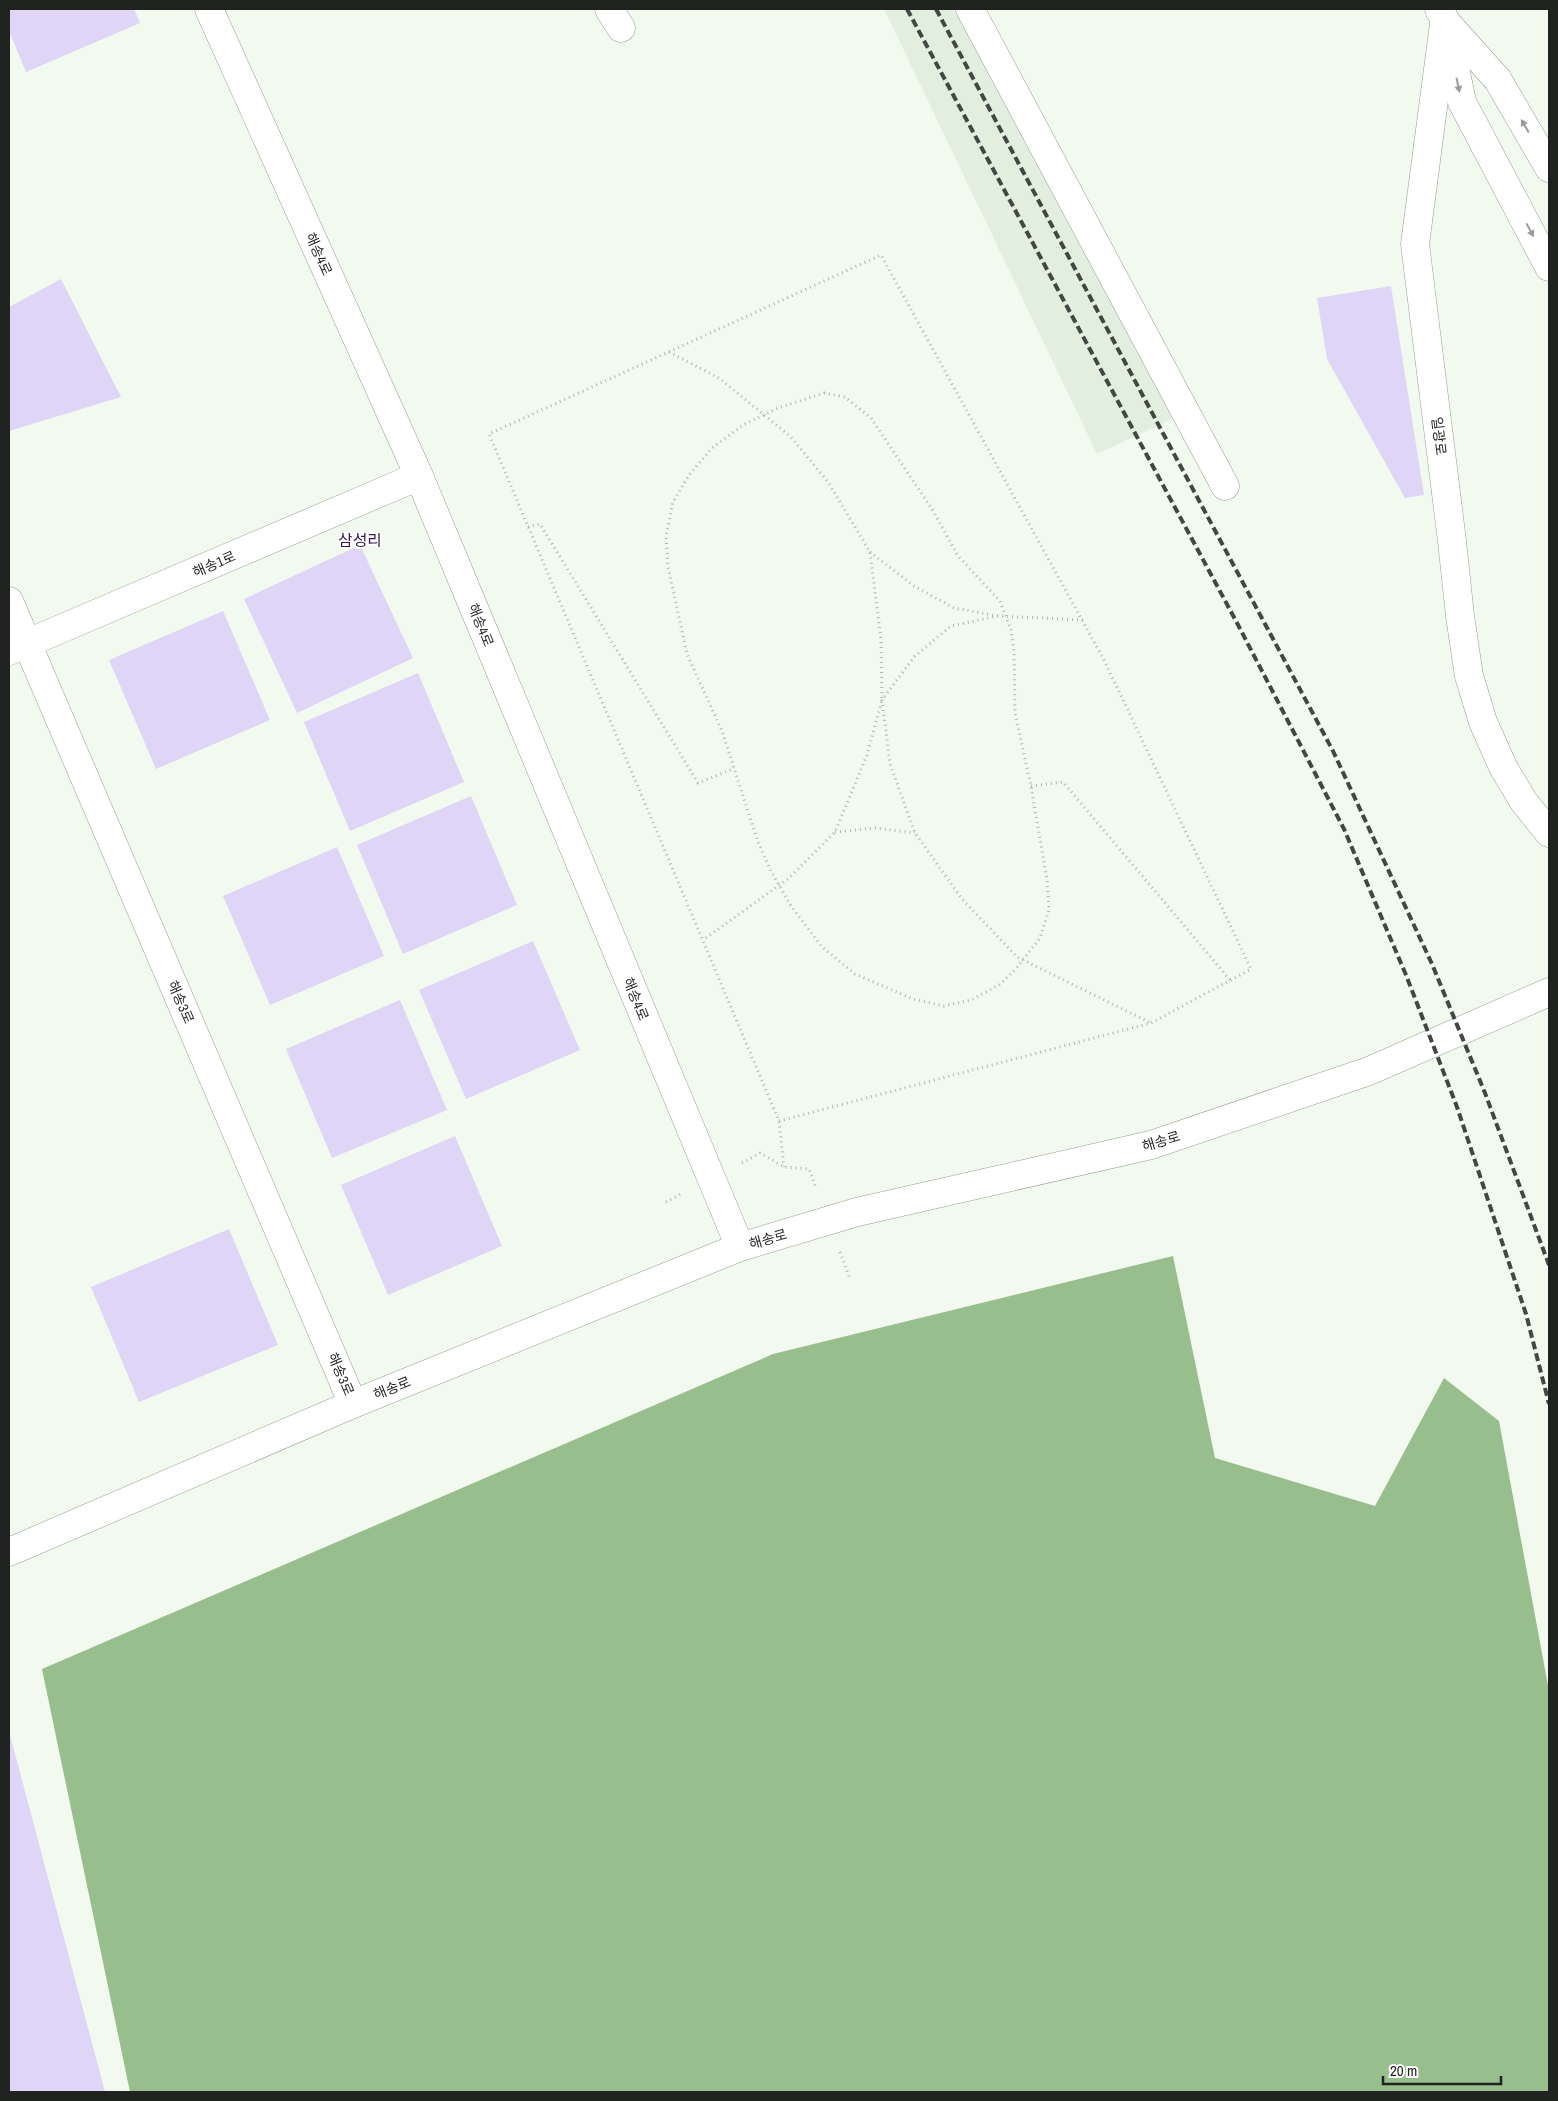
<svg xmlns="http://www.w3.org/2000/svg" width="1558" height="2101" font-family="'Archivo Narrow','Noto Sans KR',sans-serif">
  <rect width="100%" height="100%" fill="#f2f9ef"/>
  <path fill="#e2efdf" d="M884 9H963L1181 415 1097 454Z"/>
  <path fill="#99be8e" d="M1173 1256 1215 1458 1375 1506 1444 1378 1499 1421 1549 1691V2092H130L42 1669 773 1354Z"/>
  <path fill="#dfd5f7" d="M9 9H134L140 23 26 72 9 31Z
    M61 279 121 397 9 431V307Z
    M1391 286 1424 495 1405 498 1327 359 1317 298Z
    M360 545 413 658 297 713 244 599Z
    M223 611 270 720 156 769 109 660Z
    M418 673 464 782 350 831 304 722Z
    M471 796 517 905 403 954 357 845Z
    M337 847 384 956 270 1005 223 896Z
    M533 941 580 1050 466 1099 419 990Z
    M400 1000 447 1110 332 1158 286 1049Z
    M455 1136 502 1246 388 1295 341 1185Z
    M229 1229 278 1345 139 1402 91 1287Z
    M9 1731 105 2092H9Z"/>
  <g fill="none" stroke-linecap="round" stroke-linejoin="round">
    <g stroke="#979e95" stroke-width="29">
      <path id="street" d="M209 9 419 476 740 1247
        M609 9 621 28
        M970 9 1225 486
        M1444 24 1415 244 1452 541 1460 616 1469 676 1483 722 1503 767 1524 802 1549 833
        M9 601 353 1404
        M9 651 419 476"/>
    </g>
    <g stroke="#979e95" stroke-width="29">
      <path id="secondary" d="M1439 9 1445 20 1462 102 1549 267
        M1446 22 1498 80 1549 168
        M9 1552 353 1404 740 1247 857 1212 1151 1145 1369 1071 1549 992"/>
    </g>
    <path stroke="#b0b6ae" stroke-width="3" stroke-dasharray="1 4" stroke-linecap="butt" d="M824 393 845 397 871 418 932 509 958 556 1000 601 1011 630 1014 652 1015 713 1031 786 1047 880 1049 910 1040 938 1015 970 999 985 971 1000 944 1006 913 999 855 974 822 947 791 906 771 871 758 842 722 731 687 654 668 567 666 535 673 502 689 475 712 448 743 425 778 408Z
      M528 527 540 524 698 783 733 769
      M870 552 914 586 954 608 998 616
      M1031 786 1063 782 1230 980
      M835 832 875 828 915 833
      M779 1121 1151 1023 1251 969 1104 660 881 255 489 434 779 1121 784 1167
      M742 1163 760 1153 784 1167 809 1169 816 1188
      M666 1202 681 1194
      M840 1252 850 1279"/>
    <use href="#street" stroke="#fff" stroke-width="28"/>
    <use href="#secondary" stroke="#fff" stroke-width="28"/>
    <path stroke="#434742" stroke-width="4" stroke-dasharray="8 4" stroke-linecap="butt" d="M907 9 1236 621 1344 829 1406 975 1457 1107 1526 1314 1549 1404
      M936 9 1333 751 1432 964 1485 1093 1549 1265"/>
    <path stroke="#b0b6ae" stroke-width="3" stroke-dasharray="1 4" stroke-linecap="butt" d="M669 352 719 378 790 436 828 482 870 552 881 639 882 700 867 755 835 832 788 879 703 940
      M1083 620 998 616 951 626 915 656 882 700 890 764 915 833 962 899 1017 957 1151 1023"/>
  </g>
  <defs><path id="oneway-solid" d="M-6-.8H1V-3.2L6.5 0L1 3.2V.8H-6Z" transform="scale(1.25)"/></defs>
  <g fill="#9a9c9a">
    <use href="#oneway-solid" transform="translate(1458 85) rotate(78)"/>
    <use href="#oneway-solid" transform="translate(1525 126) rotate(-120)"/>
    <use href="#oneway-solid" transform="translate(1530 230) rotate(62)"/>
  </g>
  <g text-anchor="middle" stroke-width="4" stroke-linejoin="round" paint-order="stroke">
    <g font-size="14" fill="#1f221e" stroke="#fff">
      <text transform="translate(319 254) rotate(66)" y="5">해송4로</text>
      <text transform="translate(1439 436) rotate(83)" y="5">일광로</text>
      <text transform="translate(214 564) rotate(-23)" y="5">해송1로</text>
      <text transform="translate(481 625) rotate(68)" y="5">해송4로</text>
      <text transform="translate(636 999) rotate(68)" y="5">해송4로</text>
      <text transform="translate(181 1002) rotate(67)" y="5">해송3로</text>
      <text transform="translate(1161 1141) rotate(-17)" y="5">해송로</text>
      <text transform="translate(768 1239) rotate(-16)" y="5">해송로</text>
      <text transform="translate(341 1374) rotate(67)" y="5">해송3로</text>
      <text transform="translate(392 1388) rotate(-22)" y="5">해송로</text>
    </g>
    <g font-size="16" fill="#331b55" stroke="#fff">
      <text x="360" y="546">삼성리</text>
    </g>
  </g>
  <rect width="1558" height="2101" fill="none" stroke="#1f221e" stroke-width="20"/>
  <path d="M1383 2076v8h118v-8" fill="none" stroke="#1f221e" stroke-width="2.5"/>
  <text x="1390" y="2076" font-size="15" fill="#1f221e" stroke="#ffffff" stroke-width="4" paint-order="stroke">20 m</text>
</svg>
